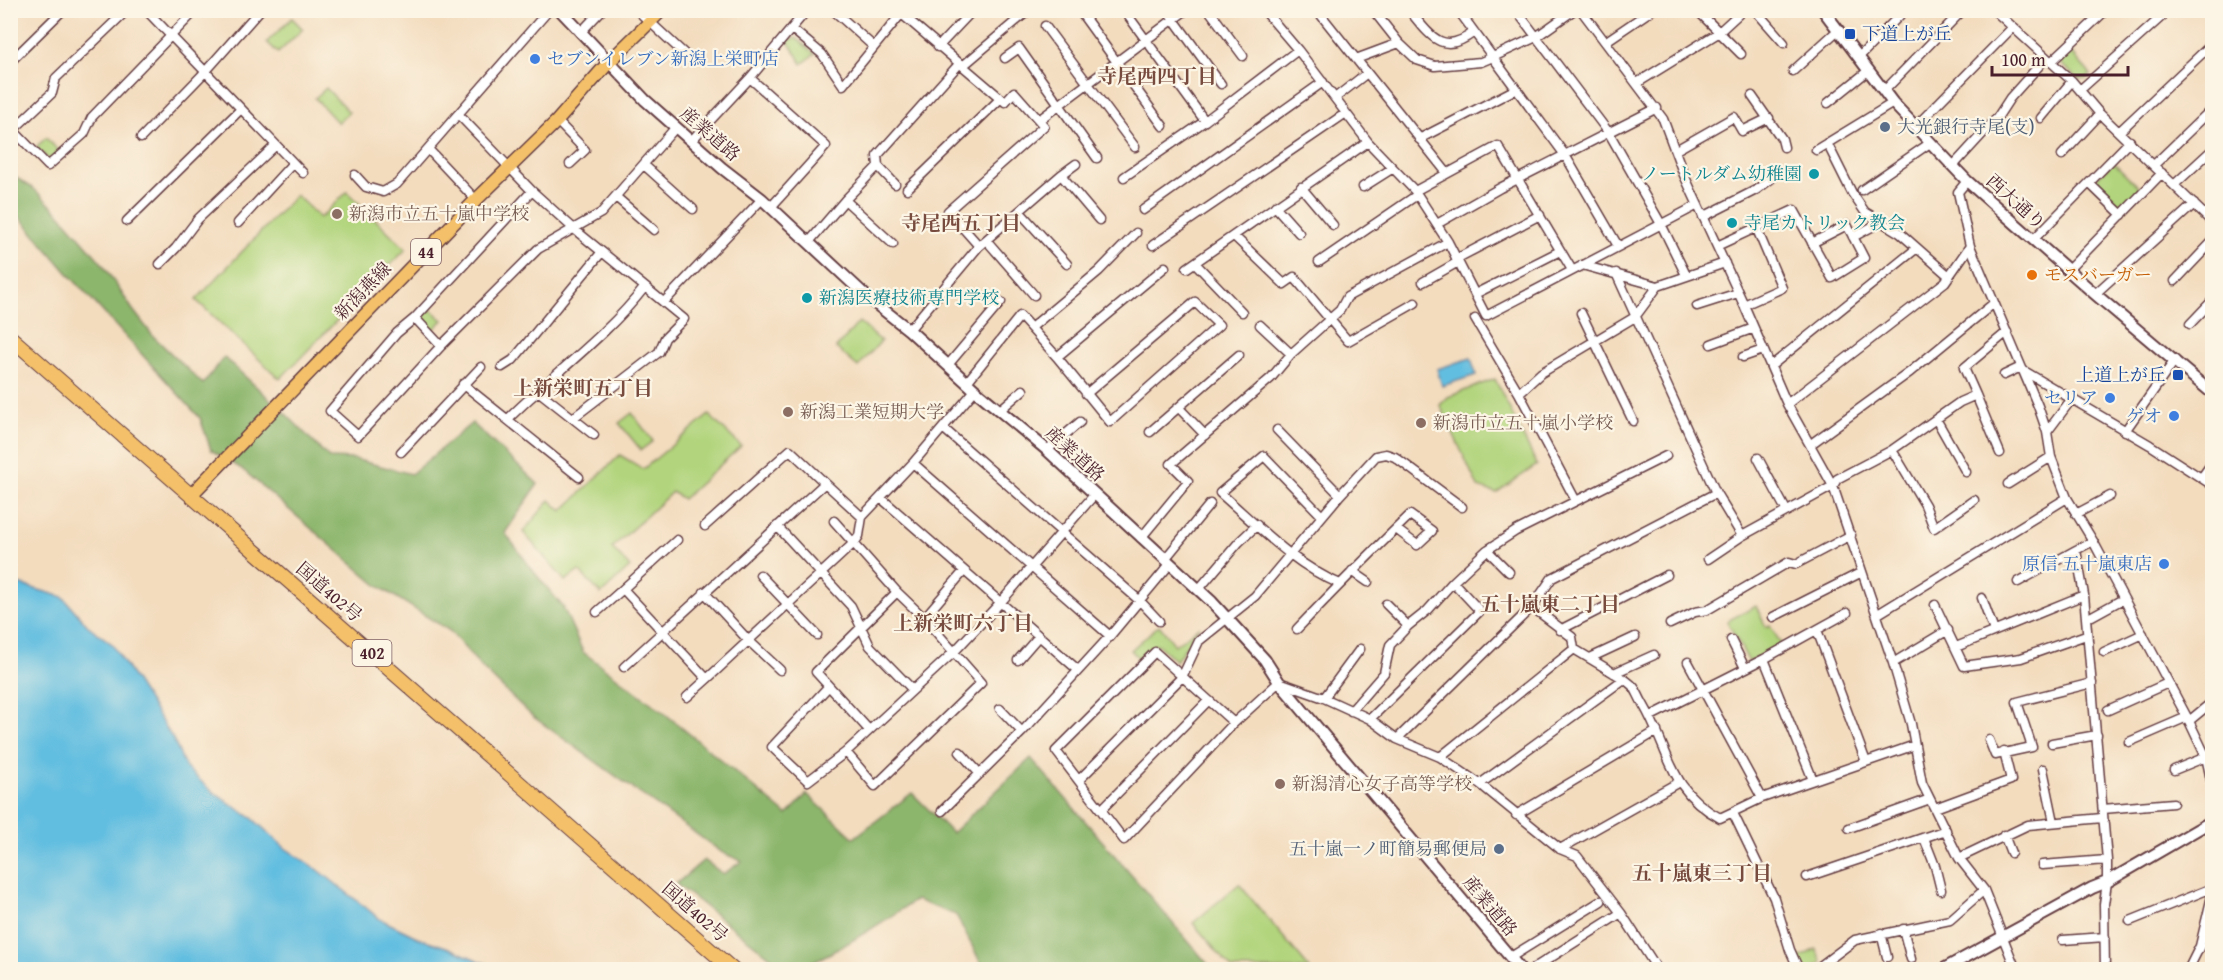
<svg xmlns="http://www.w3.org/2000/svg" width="2223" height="980" font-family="'Gentium Book Plus','Noto Serif JP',serif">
  <rect width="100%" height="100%" fill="#fcf5e5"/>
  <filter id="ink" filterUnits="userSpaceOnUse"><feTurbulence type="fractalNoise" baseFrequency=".0167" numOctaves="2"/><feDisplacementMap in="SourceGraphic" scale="12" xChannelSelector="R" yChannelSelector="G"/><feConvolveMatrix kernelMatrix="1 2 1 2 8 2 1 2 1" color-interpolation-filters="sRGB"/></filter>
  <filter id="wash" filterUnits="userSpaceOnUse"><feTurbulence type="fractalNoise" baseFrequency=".008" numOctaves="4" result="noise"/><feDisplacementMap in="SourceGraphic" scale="24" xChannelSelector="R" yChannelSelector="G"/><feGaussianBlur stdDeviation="1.35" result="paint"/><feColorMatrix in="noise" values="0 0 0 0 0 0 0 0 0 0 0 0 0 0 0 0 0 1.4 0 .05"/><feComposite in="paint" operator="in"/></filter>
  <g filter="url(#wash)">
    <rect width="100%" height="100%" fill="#f3dcbe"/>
    <path fill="#b1d47c" stroke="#7e7a54" stroke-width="1.5" d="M292 18 303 29 278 53 267 42Z
      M796 38 815 54 802 64 787 40Z
      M2069 50 2091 75 2086 79H2078L2061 64 2060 58Z
      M326 88 349 112 338 123 315 98Z
      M46 138 60 152 53 159H48L36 147Z
      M2113 162 2143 191 2122 212 2092 183Z
      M347 192 406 249 280 379 196 300 296 195 320 218Z
      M430 309 443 320 431 332 420 319Z
      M859 322 881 341 858 367 836 348Z
      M1495 379 1537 465 1496 493 1478 487 1440 405 1448 397Z
      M632 413 653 441 641 450 619 423Z
      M709 415 741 446 683 499 672 492 612 548 630 567 601 594 579 571 565 581 523 532 550 500 562 511 620 455 643 469Z
      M1756 606 1766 627 1770 625 1782 646 1749 662 1727 621Z
      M1159 625 1175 645 1200 626 1176 661 1157 644 1140 660 1131 650Z
      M1239 884 1310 969H1232L1193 923Z
      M1816 949 1822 962 1812 969H1803L1798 958Z"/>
    <path fill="#8cb66c" stroke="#6b6a4c" stroke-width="1.5" d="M10 174 33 188 58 212 101 262 133 310 153 336 203 384 224 357 288 416 329 458 354 459 411 474 472 423 538 484 505 533 535 573 563 607 583 652 663 712 787 815 807 794 854 838 912 793 952 833 1031 758 1212 969H984L956 915 916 900C887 918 815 969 786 969L676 884 704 860 723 874 742 861 723 853 532 716 484 670 450 631 378 586 242 469 211 450 200 418 71 277 11 207Z"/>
    <path fill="#62bee0" stroke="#566e86" stroke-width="1.5" d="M1471 358 1476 375 1442 386 1437 369Z
      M11 582 63 597 87 625 112 644 173 739 186 768 214 793 252 818 285 848 321 872 380 919 419 938 449 948 498 969H11Z"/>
  </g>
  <g filter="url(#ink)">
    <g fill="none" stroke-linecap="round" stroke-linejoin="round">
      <g stroke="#633b41" stroke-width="11">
        <path id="minor" d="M127 10 56 78 52 93 13 130 48 166 84 134 92 117 196 10
          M146 10 303 173
          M637 10 690 59
          M833 10 874 47
          M897 10 1005 102 1014 92 1044 126 948 211 979 246 909 330
          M1079 10 1163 126
          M1124 10 1205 121
          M1167 10 1221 84
          M1209 10 1243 56
          M1264 10 1298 50 1368 142 1415 191 1448 242 1486 316 1698 205
          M1317 10 1447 173
          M1373 10 1399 43 1417 60 1435 66 1481 62 1493 57 1536 37 1574 10
          M1409 10C1430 35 1442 57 1474 32
          M1458 10 1565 155 1618 246
          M1516 10 1609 133 1661 224 1686 275
          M1581 10 1663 119 1684 175 1744 305 1787 404 1833 486 1893 663 1911 724 1922 783 1959 858 1984 890 2016 970
          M1697 10 1741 54
          M1755 10 1784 43
          M1994 10 2072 81 2100 114 2212 222
          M1045 26 1135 147
          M792 29 822 54 843 85 901 14
          M580 33 602 10
          M1605 42 1652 10
          M938 47 973 10
          M1859 57 1905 10
          M1005 58 1019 48 1097 158
          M1356 59 1399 43
          M10 62 63 10
          M2051 62 2106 10
          M964 65 1029 10
          M1793 71 1838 30
          M750 78 826 146 771 207
          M1637 83 1718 33 1743 10
          M1885 90 1963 10
          M2080 90 2169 10
          M1752 96 1782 139 1784 147
          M1335 98 1367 73
          M1828 103 1869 70
          M459 115 532 191 574 229 684 319 665 338 659 352 573 418
          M2041 118 2072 81
          M1039 120 1186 10
          M557 121 585 150 570 164
          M1915 127 2012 28
          M2120 131 2212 44
          M141 138 205 72 260 10
          M1419 139 1516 89
          M692 140 750 78 807 10
          M1827 143 1852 193 1865 212 1900 233 1949 276
          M429 150 476 200
          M1676 150 1734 117 1742 131 1769 118
          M1816 150 1893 103
          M2062 155 2100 114
          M644 165 693 209
          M2154 165 2212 109
          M878 166 895 184
          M1953 166 1997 118 2010 98 2046 58
          M355 175 366 187 383 192 397 184 549 10
          M1061 175 1099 220
          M1124 177 1205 121 1298 50
          M1967 181 1958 192 1970 246 2038 406 2047 432 2051 457 2067 498 2093 541 2189 721 2206 757 2212 784
          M2089 183 2122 215
          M2174 185 2212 150
          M1301 187 1333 225
          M1363 187 1393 168
          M907 189 1001 98
          M1862 190 1930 143
          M1415 191 1498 146 1572 270
          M616 197 654 230
          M845 200 893 244
          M1275 206 1299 233
          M1143 210 1323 82
          M1020 212 1067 264
          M1703 217 1756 190 1772 178
          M127 221 241 109
          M238 223 293 163
          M1437 224 1500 188 1657 108
          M1234 236 1284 284 1294 277 1348 341 1415 303
          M1853 237 1881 222
          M2033 240 2130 141
          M987 241 1034 295
          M809 242 845 200 878 166 877 156 960 63
          M1153 245 1346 113
          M979 246 1061 175 1076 164
          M1717 246 1794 210 1832 278 1864 258 1847 225 1812 243
          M1456 259 1540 215
          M1319 262 1417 195
          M1195 263 1242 312
          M160 264 176 248 198 219 276 145
          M1582 265 1658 286
          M1187 268 1368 142
          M2068 270 2162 173
          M1616 273 1716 493 1742 536 1833 486 1837 479 1892 450 1960 402 1976 395 1964 368 2007 332
          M2175 281 2212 242
          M1423 282 1458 262
          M1475 294 1560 251
          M2095 294 2194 204
          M664 302 762 199
          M1744 305 1782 288 1756 227
          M1697 306 1738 293
          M1581 313 1633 421
          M415 318 532 191
          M2190 324 2212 301
          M1260 325 1291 354
          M1032 327 1099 271 1136 233
          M1711 344 1754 328
          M441 346 415 318 397 333 330 411 358 436 441 346 538 249 601 213 676 127
          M1057 357 1110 422 1219 325 1195 302 1086 394
          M1743 357 1763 350
          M948 365 1001 302
          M1771 366 1917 248
          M502 367 513 360 601 253
          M2024 371 2150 445 2212 485
          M2004 375 2021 367
          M967 382 1020 316 1057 357 1165 267
          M463 384 579 477
          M537 390 594 435
          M1519 393 1541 373 1635 317 1658 286 1725 263
          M1976 395 2000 453
          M1787 404 1945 282 1970 246
          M1179 408 1205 435
          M1000 410 1023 390
          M508 419C552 375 606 337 644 288
          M1936 419 1966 472
          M943 428 1140 601 1159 621
          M1277 430 1340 495
          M2125 431 2175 360
          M1150 432 1239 355
          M2047 432 2071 400
          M1811 444 1910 372 1994 303
          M1047 450 1080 422
          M1892 450 1925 505 1934 528 1974 500
          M401 452 481 367
          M1758 458 1786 510
          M913 463 1110 636
          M2202 477 2212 463
          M2008 484 2051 457
          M881 498 1078 670
          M1576 501 1666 456
          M2076 514 2110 496
          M1322 516 1264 456 1220 493C1258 526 1293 564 1340 584
          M834 521 897 592 924 618 981 683 875 786 846 752
          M705 526 790 450 825 483
          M777 526 851 606 870 646 912 689
          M1141 538 1188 481 1171 464 1271 378 1291 354 1340 310 1347 297 1448 242
          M677 540 623 589 707 679 855 542 859 536 862 517 913 463 975 390
          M2093 541 2076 550 2084 595 2107 860V882L2104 904 2105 970
          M1487 550 1509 572
          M1165 559 1210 504
          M1708 559 1742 536
          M1352 571 1368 582
          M760 575 817 635
          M2018 582 2076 550
          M1199 589 1239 542 1257 525
          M704 592 748 640 780 670
          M1982 598 1994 631
          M1386 604 1408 626
          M1935 605 1964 666 2021 658 2086 635
          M1532 607 1572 637 1574 649
          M597 612 623 589
          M1878 614 2067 498
          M2092 616 2123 599
          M1773 617 1862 572
          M924 618 964 571
          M1670 624 1695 612 1707 610 1789 562 1796 564 1851 535
          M1297 629C1334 590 1372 552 1410 515L1432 531 1417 545 1396 529
          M1560 630 1667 575
          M1817 630 1866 762
          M1731 640 1745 668
          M1956 647 2084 595
          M2104 652 2143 634
          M1590 658 1635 637
          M1764 659 1813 780
          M1018 660 1038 637
          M1688 662 1762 798
          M1893 663 1948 630
          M624 667 825 483 862 517
          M1614 673 1654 655
          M828 687 772 747 808 781 846 752 954 652 1000 603 1095 494
          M687 697 707 679
          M1324 698 1360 649
          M1000 709 1022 732
          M2108 710 2168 683
          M1351 711 1384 673 1390 645 1408 626 1428 610 1453 582 1487 550 1516 531 1576 501 1519 393 1475 319
          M1651 716 1764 659 1847 613
          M1370 719 1480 611 1453 582
          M2189 721 2212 702
          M1234 723 1155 652 1056 751 1124 840 1234 723 1279 682 1324 698 1370 719 1397 739 1440 757 1480 784 1560 849 1577 856 1621 913 1658 970
          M869 730 816 672 897 592
          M1397 739 1532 607 1552 578 1716 493
          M1989 740 1995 755 2032 747 2017 702 2092 683
          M2129 742 2187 717
          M2052 743 2097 735
          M960 752 980 774
          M1440 757 1574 649 1624 679
          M2043 769 2054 822
          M2174 770 2206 757 2212 752
          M1079 780 1182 677 1199 641 1255 596 1340 495 1376 456 1386 454 1395 457 1462 507
          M1480 784 1624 679C1638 689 1635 690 1643 704 1670 750 1668 790 1720 818L1762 798 1915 745
          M1935 808 2011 780 2004 752
          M1102 809 1208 701
          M2103 809 2173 803
          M942 811 1022 732 1110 636 1170 564
          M1733 813 1774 898 1790 950 1799 970
          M1516 815 1657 731
          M1849 828 1930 799
          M2004 835 2011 853
          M1924 838 1935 866 1941 890
          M1560 849 1679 782
          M1959 858 2028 825 2102 818
          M2042 865 2107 860
          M1807 877 1946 830
          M2130 921 2212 888
          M1903 929 1911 959
          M1881 933 1887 957
          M2063 940 2105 937
          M1511 957 1601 901
          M1531 970 1621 913
          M1815 970 1855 940 1950 920 1984 890
          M2188 970 2200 946 2212 896"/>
      </g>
      <g stroke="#633b41" stroke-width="14">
        <path id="tertiary" d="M560 10 645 100 722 168 762 199 866 296 909 330 975 390 1047 450 1212 602 1265 660 1279 682 1521 970
          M1823 10 1893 103 1967 181 2095 294 2212 393
          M1942 970 2092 888 2107 882 2212 821"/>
      </g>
      <g stroke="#633b41" stroke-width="15">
        <path id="primary" d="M191 495 476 200 557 121 609 62 662 10"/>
      </g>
      <g stroke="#633b41" stroke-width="16">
        <path id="trunk" d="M10 337 733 970"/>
      </g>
      <use href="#minor" stroke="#fff" stroke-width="8"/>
      <use href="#tertiary" stroke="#fff" stroke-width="10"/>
      <use href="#primary" stroke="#f4c16a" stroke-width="12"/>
      <use href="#trunk" stroke="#f4c16a" stroke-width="14"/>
    </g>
  </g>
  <g fill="#1a4fb4" stroke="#fcf5e5" stroke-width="2">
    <rect x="1844" y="28" width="12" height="12" rx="3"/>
    <rect x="2172" y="369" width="12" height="12" rx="3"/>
  </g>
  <g fill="#3f7fe0" stroke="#fcf5e5" stroke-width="2">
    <circle cx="535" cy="59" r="6"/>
    <circle cx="2110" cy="398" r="6"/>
    <circle cx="2174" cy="416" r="6"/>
    <circle cx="2164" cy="564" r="6"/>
  </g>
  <g fill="#5c6f8a" stroke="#fcf5e5" stroke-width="2">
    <circle cx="1885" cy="127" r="6"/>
    <circle cx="1499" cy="849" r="6"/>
  </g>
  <g fill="#0f9aa8" stroke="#fcf5e5" stroke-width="2">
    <circle cx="1814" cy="174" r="6"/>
    <circle cx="1732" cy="223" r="6"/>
    <circle cx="807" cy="298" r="6"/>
  </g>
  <g fill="#8d6e63" stroke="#fcf5e5" stroke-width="2">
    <circle cx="337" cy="214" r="6"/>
    <circle cx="788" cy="412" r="6"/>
    <circle cx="1421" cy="423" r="6"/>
    <circle cx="1280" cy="784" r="6"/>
  </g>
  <circle fill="#e8710a" stroke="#fcf5e5" stroke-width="2" cx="2032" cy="275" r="6"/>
  <g text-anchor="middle" stroke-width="4.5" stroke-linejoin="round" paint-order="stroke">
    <g fill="#fcf5e5" stroke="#7f5f63" stroke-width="1.5">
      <rect x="411" y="239" width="30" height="26" rx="4.5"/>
      <rect x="352.5" y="640" width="39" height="26" rx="4.5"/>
    </g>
    <g font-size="16" font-weight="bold" fill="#4a1f2b">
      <text x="426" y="258">44</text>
      <text x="372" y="659">402</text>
    </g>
    <g font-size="18" fill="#164399" stroke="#fcf5e5" text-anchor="start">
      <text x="1862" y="40">下道上が丘</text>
      <text x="2166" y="381" text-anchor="end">上道上が丘</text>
    </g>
    <g font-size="18" fill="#366cbe" stroke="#fcf5e5" text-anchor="end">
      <text x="547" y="65" text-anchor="start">セブンイレブン新潟上栄町店</text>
      <text x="2098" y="404">セリア</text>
      <text x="2162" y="422">ゲオ</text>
      <text x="2152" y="570">原信 五十嵐東店</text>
    </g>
    <g font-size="18" fill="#4e5e75" stroke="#fcf5e5" text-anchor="start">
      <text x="1897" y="133">大光銀行寺尾(支)</text>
      <text x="1487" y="855" text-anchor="end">五十嵐一ノ町簡易郵便局</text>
    </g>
    <g font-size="18" fill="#4a1f2b" stroke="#fcf5e5">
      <text transform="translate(710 134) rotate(41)" y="6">産業道路</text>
      <text transform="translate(2016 202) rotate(42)" y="6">西大通り</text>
      <text transform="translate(363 291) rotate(-46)" y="6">新潟燕線</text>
      <text transform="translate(1075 454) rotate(42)" y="6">産業道路</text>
      <text transform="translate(329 592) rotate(41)" y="6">国道402号</text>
      <text transform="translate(1490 906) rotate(50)" y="6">産業道路</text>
      <text transform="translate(695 912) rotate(41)" y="6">国道402号</text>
    </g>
    <g font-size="18" fill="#0d838f" stroke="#fcf5e5" text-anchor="start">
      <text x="1802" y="180" text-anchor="end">ノートルダム幼稚園</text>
      <text x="1744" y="229">寺尾カトリック教会</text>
      <text x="819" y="304">新潟医療技術専門学校</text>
    </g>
    <g font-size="18" fill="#785e54" stroke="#fcf5e5" text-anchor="start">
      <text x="349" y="220">新潟市立五十嵐中学校</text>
      <text x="800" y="418">新潟工業短期大学</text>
      <text x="1433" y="429">新潟市立五十嵐小学校</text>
      <text x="1292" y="790">新潟清心女子高等学校</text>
    </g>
    <g font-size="18" fill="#c56008" stroke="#fcf5e5" text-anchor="start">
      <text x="2044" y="281">モスバーガー</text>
    </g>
    <g font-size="20" font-weight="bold" fill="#784b3f" stroke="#fcf5e5">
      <text x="1157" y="83">寺尾西四丁目</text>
      <text x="961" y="230">寺尾西五丁目</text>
      <text x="583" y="395">上新栄町五丁目</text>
      <text x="1550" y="611">五十嵐東二丁目</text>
      <text x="963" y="630">上新栄町六丁目</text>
      <text x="1702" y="880">五十嵐東三丁目</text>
    </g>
  </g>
  <rect width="2223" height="980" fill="none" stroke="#fcf5e5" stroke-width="36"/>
  <path d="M1992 66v9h136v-9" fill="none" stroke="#4a1f2b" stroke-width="3"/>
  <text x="2001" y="66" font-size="18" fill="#4a1f2b" stroke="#fcf5e5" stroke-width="4.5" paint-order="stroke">100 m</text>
</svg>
